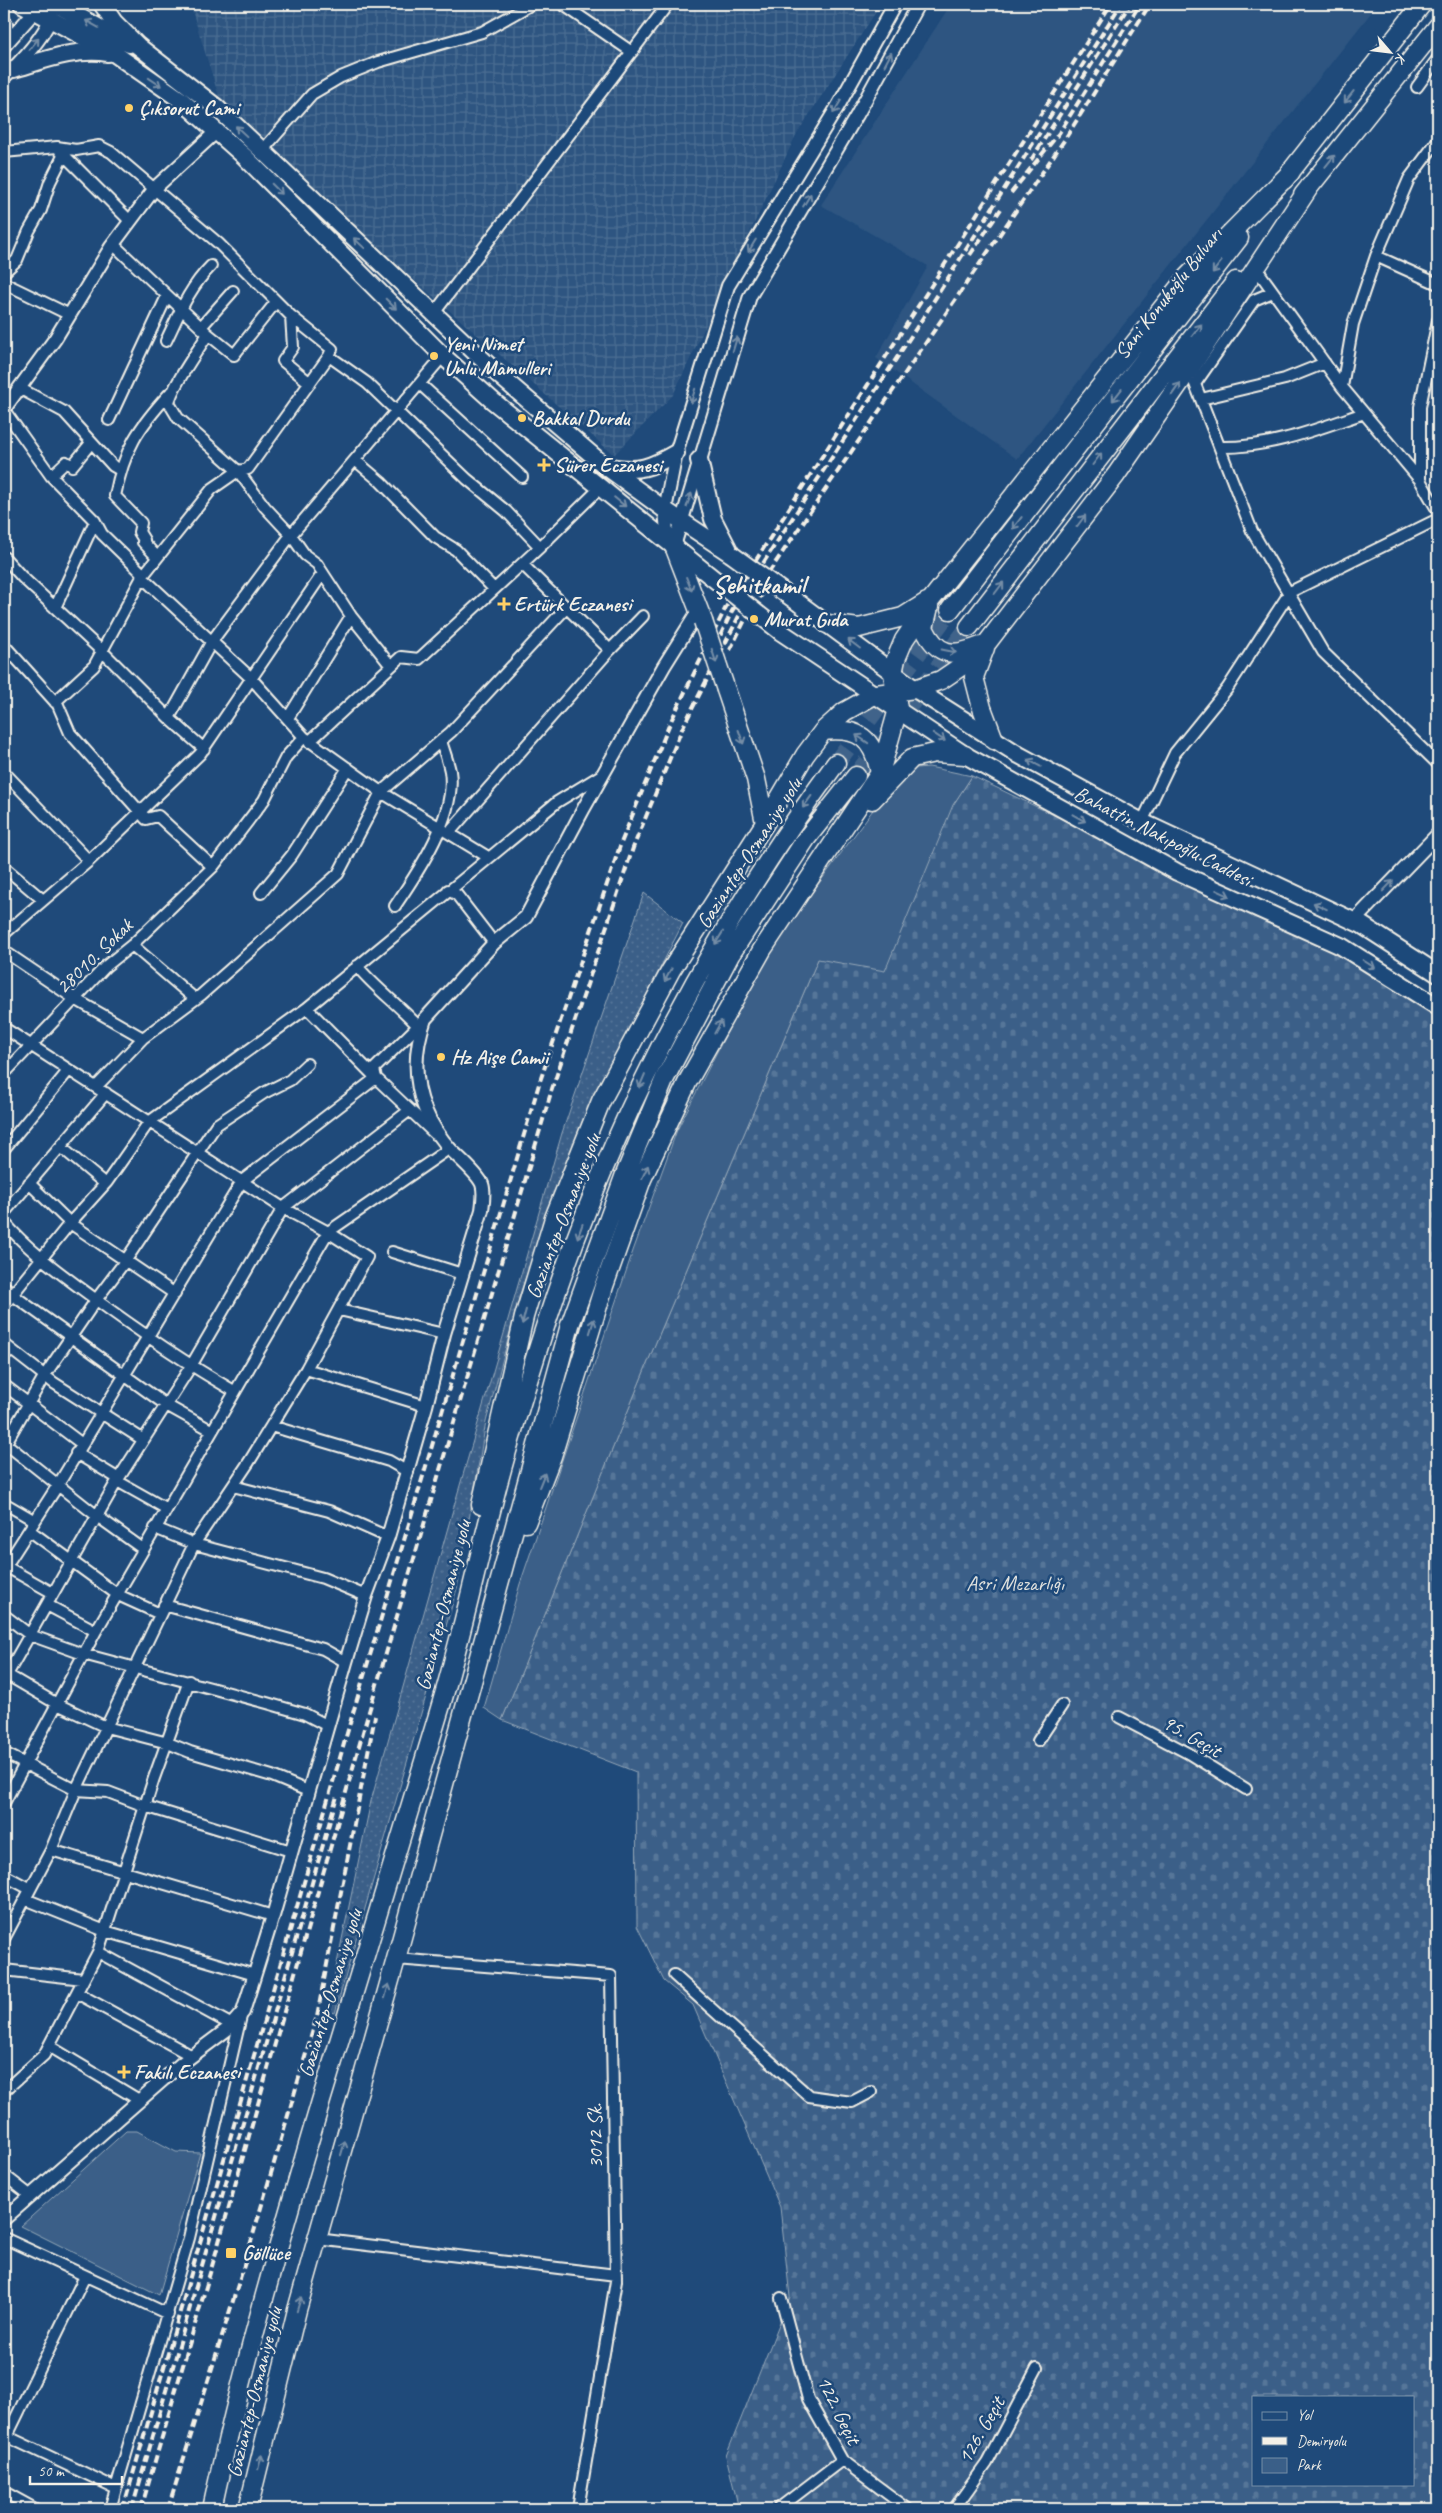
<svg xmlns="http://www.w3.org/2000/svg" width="1442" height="2513" font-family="Caveat,sans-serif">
  <defs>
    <pattern id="industrial-grid" width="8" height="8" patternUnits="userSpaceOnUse" patternTransform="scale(1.25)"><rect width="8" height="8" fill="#2d5581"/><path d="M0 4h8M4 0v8" fill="none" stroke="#4c6e93"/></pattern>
    <pattern id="grass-dots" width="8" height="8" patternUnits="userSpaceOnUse" patternTransform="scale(1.25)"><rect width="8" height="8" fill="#3a5f88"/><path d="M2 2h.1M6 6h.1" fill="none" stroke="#577699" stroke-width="1.8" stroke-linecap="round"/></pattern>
    <pattern id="cemetery-stones" width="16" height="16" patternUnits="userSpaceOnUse" patternTransform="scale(1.25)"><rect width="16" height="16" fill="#3a5f88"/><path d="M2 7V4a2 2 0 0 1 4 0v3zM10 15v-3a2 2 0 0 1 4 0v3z" fill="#577699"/></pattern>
  </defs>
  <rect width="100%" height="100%" fill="#1f4a7a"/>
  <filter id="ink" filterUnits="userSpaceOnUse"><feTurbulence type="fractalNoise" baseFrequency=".02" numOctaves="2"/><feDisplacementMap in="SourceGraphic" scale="10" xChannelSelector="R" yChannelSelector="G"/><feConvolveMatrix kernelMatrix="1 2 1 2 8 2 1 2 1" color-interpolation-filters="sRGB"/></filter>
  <g filter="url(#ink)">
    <path fill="#2d5581" d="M951 4H1378L1017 459 876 358 928 266 821 205Z"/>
    <path fill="url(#industrial-grid)" d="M190 4H881L796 135 673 395 614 455 224 113Z"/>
    <path fill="url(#grass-dots)" stroke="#97a8b8" d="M644 893 683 923 592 1102 556 1191 520 1294 486 1422 457 1588 335 2013 327 2011 371 1801 452 1513 562 1133Z"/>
    <path fill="url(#cemetery-stones)" stroke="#97a8b8" fill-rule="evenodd" d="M972 776 1347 955 1438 1013V2509H739L726 2456 790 2297 780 2207 693 2005 664 1981 637 1926 636 1772 502 1720 656 1342 818 959 953 805ZM1253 2397H1413V2484H1253Z"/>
    <path fill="#3a5f88" stroke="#97a8b8" d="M929 767 972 776 953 805 885 971 818 959 656 1342 502 1720 484 1708 520 1584 633 1251 677 1130 767 954 892 784 916 768Z
      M126 2131H137L176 2152 200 2153 159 2295 21 2226Z"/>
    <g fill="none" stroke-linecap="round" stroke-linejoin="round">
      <path stroke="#3f638a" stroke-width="18" stroke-dasharray="18 9" stroke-linecap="butt" d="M836 763 950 610
        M856 776 969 627"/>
      <g stroke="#f4f1e8" stroke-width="14">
        <path id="minor" d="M562 4 632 52
          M1417 87 1438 58
          M60 151 130 221
          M262 151 312 94 341 77 378 62 482 32 532 4
          M4 152 57 147 76 150 99 146 111 152 218 243 291 316 332 349 329 356 367 383 467 479 506 511 540 547
          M113 244 208 334 234 355 276 302
          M1376 256 1438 284
          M1256 268 1342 387 1420 480
          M4 272 17 260 29 231 41 210 50 182 63 156
          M4 283 70 315
          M1273 292 1254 300 1195 384 1252 531 1323 652 1438 764
          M435 312 668 4
          M291 316 293 347 283 361 310 383
          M1438 320 1420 407V480L1438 511
          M201 327 233 291
          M208 334C198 350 171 388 169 403L178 418 238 471 265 507 291 535 305 555 317 564 351 616 391 666
          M166 341C179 314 189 288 211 266
          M420 384 522 477
          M1342 387 1353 324 1376 256 1409 179 1438 140
          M19 388 64 412 113 466 120 470
          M1201 399 1285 379 1325 363
          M4 410 51 476 95 521 102 534 140 571 142 577 251 678 304 737 381 792 488 857
          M109 420 167 296
          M1220 447C1271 448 1317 429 1364 413
          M355 460 381 482 435 537 456 550 494 589
          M51 476 66 462 72 466 91 443
          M4 557 22 577 106 655 169 718 212 641 291 535 443 356
          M157 557 143 542 144 540 139 532 141 523 115 496C124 449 138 428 170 393
          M522 564 610 650
          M55 608 95 521
          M4 645 58 705 70 733 141 813 146 819 158 816 213 867 264 800 286 757 304 737
          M55 702 94 666 142 577 212 489 238 471 248 469 329 356
          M169 718 204 749
          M288 718 351 616
          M309 742 401 657 419 659 540 547 601 487
          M4 772 89 861
          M1142 822 1175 753 1227 689 1290 592 1438 519
          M449 833 610 650 643 616
          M4 867 43 900
          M448 890 457 895 494 943
          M261 893 292 855 348 768
          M395 906C418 872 457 815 450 771 448 761 444 751 441 741
          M4 934 89 861 200 754 323 573
          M132 945 195 999
          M4 951 75 999 143 1038
          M357 966C375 988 398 1004 418 1026
          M425 1019 374 1069 376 1078 435 1134
          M4 1028 283 1208 328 1232 367 1257 306 1369 249 1462 194 1544 76 1790 51 1850 4 1939
          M4 1074 106 966 132 945 213 867
          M96 1087 143 1038 201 995 338 874 381 792 451 732 566 608
          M61 1147 104 1183
          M4 1149 69 1070
          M29 1183 70 1223 175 1294
          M4 1213 106 1093
          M4 1222C29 1251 60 1273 91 1296 137 1330 184 1362 234 1391
          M392 1252 462 1274
          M4 1286 17 1298 166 1405 211 1430
          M4 1305 70 1223 107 1182 149 1122 307 1008 557 802 603 774
          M339 1310 444 1334
          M4 1344 54 1383 142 1439
          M306 1369 426 1406
          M4 1385 82 1444
          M271 1426 389 1461 408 1472
          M5 1443 97 1516 143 1549
          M4 1446 45 1375 96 1300 126 1260 216 1125 264 1093 290 1080 307 1064
          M76 1453 119 1479
          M117 1481 165 1508
          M233 1486 329 1511 388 1537
          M4 1503 35 1521
          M155 1528 194 1544 323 1578 366 1596
          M29 1530 118 1595 160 1614
          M5 1566 53 1593
          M4 1569 58 1485 242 1181 376 1078 307 1008
          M47 1605 96 1631
          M164 1605 323 1649 346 1662
          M4 1615 30 1635 83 1654 267 1703 305 1714 328 1726
          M4 1673 57 1704 106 1727 168 1743 190 1752 272 1776 308 1791
          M4 1680 117 1481 191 1366 283 1208 410 1110
          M1119 1717 1188 1753 1246 1789
          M1038 1741 1062 1705
          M4 1753 76 1790 108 1792 145 1806 291 1851
          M4 1803 96 1631 328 1232 450 1148
          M51 1850 273 1916
          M4 1875 30 1889
          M25 1899 105 1931 255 1975
          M98 1952 232 2025
          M396 1959 611 1976 616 2281 578 2509
          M4 1970 83 1979
          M674 1975 809 2096 852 2102 871 2092
          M77 1993 192 2056
          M49 2046 139 2100
          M4 2091 44 2055 98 1952 154 1778 189 1681
          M4 2175 31 2196
          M4 2238 168 2314
          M317 2239 616 2275
          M781 2298 808 2399 842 2460 908 2509
          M4 2435 116 2488
          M7 2436 85 2276
          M4 2492 35 2509
          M110 2509 189 2238 242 2012
          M778 2509 842 2460
          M954 2509 987 2463 1037 2368"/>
      </g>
      <g stroke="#f4f1e8" stroke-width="16">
        <path id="tertiary" d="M4 46 35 11 49 4
          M4 77C19 64 49 32 52 12
          M4 409 55 339 111 247 155 188 217 131
          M673 545 667 532 665 510 676 453 728 286 838 106 895 4
          M674 546 750 296 857 115 918 4
          M1354 921 1438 834
          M4 2219 181 2064 229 2028 243 2012 273 1916 346 1662 366 1596 388 1537 426 1406 444 1334 482 1210C483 1202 485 1192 482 1184 478 1174 459 1158 451 1150 417 1112 408 1067 425 1019L494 943 526 917 584 808 664 666 699 610"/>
      </g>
      <g stroke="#f4f1e8" stroke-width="20">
        <path id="primary" d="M22 4 115 54 181 100 244 156 443 356 493 401 729 591
          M56 4 129 44
          M102 4 114 22 138 46 216 107 501 377 605 466 665 510 731 554
          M4 24V35
          M14 69C45 60 75 48 108 53
          M699 460 713 519 730 552
          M610 467C639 472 650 468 676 453
          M800 604 915 689 1019 755 1142 822 1362 925 1438 974
          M781 632 965 755 1177 872 1341 946 1438 1007"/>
      </g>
      <g stroke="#f4f1e8" stroke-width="21">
        <path id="trunk" d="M1284 180 1422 4
          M1303 195 1438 26
          M674 546 703 621
          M929 607 924 628C938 657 953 657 981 646
          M950 610 1239 238
          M827 624 859 628 903 617 927 602
          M969 627 1236 281
          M985 648 974 677 982 708 994 740
          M726 690 756 779 765 823
          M823 731C859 727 873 738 880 773
          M872 800 912 758 935 753 965 755
          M481 1505 524 1317 554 1218 601 1101 671 970 765 823 805 755 823 731 844 712 876 694 915 689 941 680 969 661 987 643 1116 475 1188 371 1310 186
          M526 1523 552 1456 604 1286 642 1179 688 1081 762 950 880 773 898 709 893 673 896 659 904 640 931 600 1187 277 1291 172
          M212 2509C241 2372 281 2236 321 2101 359 1973 398 1844 438 1715 459 1647 474 1576 492 1507 507 1446 526 1386 545 1327 610 1124 710 934 836 763
          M248 2509 297 2310 396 1959 570 1325 624 1177 665 1078 730 955 806 839 856 776"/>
      </g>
      <use href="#minor" stroke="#1f4a7a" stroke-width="10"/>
      <use href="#tertiary" stroke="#1f4a7a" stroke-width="12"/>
      <use href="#primary" stroke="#1f4a7a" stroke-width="16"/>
      <use href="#trunk" stroke="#1f4a7a" stroke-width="18"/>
      <path stroke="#f4f1e8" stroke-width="4" stroke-dasharray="8 4" stroke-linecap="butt" d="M1031 160 1130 4
        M1011 193 1059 133 1140 4
        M970 255 1001 209
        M730 650 745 620 771 581
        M710 657 732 611 926 313 1121 4
        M123 2509 350 1723 539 1084 621 843 670 723 726 607 1111 4
        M132 2509 337 1796
        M141 2509 217 2249 365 1725 552 1089 633 848 682 729 739 616 1065 139 1150 4
        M168 2509 246 2259 317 2016 375 1716"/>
      <g stroke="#f4f1e8" stroke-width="20" stroke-linecap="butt">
        <path id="primary-bridge" d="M731 554 800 604
          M729 591 781 632"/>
      </g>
      <g stroke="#f4f1e8" stroke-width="21" stroke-linecap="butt">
        <path id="trunk-bridge" d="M703 621 726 690"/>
      </g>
      <use href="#primary-bridge" stroke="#1f4a7a" stroke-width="16"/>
      <use href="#trunk-bridge" stroke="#1f4a7a" stroke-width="18"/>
    </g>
    <defs><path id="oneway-shaft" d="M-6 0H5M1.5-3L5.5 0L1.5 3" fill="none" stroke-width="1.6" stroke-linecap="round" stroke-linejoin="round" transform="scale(1.25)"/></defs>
    <g stroke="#748da6">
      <use href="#oneway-shaft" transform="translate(92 24) rotate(-151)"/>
      <use href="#oneway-shaft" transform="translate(34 44) rotate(-51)"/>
      <use href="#oneway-shaft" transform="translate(888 59) rotate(-62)"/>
      <use href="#oneway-shaft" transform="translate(155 82) rotate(34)"/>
      <use href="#oneway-shaft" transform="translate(1349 97) rotate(128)"/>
      <use href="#oneway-shaft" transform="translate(837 107) rotate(121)"/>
      <use href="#oneway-shaft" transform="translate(241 131) rotate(-137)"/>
      <use href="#oneway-shaft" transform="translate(1330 161) rotate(-51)"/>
      <use href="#oneway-shaft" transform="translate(277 189) rotate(45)"/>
      <use href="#oneway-shaft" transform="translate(807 200) rotate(-59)"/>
      <use href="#oneway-shaft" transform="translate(359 243) rotate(-137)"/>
      <use href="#oneway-shaft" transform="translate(752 246) rotate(121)"/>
      <use href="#oneway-shaft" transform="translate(1217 267) rotate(128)"/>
      <use href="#oneway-shaft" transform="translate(391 304) rotate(45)"/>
      <use href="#oneway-shaft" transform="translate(1197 330) rotate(-52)"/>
      <use href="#oneway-shaft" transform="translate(735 344) rotate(-73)"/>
      <use href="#oneway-shaft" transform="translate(1176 389) rotate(-55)"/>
      <use href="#oneway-shaft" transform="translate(1117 395) rotate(128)"/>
      <use href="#oneway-shaft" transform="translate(693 396) rotate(107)"/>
      <use href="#oneway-shaft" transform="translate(1097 459) rotate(-53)"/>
      <use href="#oneway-shaft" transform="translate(689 500) rotate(-70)"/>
      <use href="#oneway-shaft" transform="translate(620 502) rotate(39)"/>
      <use href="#oneway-shaft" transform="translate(1081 521) rotate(-53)"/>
      <use href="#oneway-shaft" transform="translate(1017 523) rotate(128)"/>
      <use href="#oneway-shaft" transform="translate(689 584) rotate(68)"/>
      <use href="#oneway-shaft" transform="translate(999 588) rotate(-53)"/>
      <use href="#oneway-shaft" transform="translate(854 644) rotate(-143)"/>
      <use href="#oneway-shaft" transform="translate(949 651) rotate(11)"/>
      <use href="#oneway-shaft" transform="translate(714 656) rotate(72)"/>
      <use href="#oneway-shaft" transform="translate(741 737) rotate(71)"/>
      <use href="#oneway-shaft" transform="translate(939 737) rotate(34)"/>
      <use href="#oneway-shaft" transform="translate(862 739) rotate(-146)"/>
      <use href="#oneway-shaft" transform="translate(1034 763) rotate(-152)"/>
      <use href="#oneway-shaft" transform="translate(807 802) rotate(126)"/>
      <use href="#oneway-shaft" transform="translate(1079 818) rotate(29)"/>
      <use href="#oneway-shaft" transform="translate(1388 886) rotate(-46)"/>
      <use href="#oneway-shaft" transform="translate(1223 893) rotate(24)"/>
      <use href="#oneway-shaft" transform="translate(1320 906) rotate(-155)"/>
      <use href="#oneway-shaft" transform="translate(719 938) rotate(122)"/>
      <use href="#oneway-shaft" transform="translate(1369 964) rotate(32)"/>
      <use href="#oneway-shaft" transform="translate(668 975) rotate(119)"/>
      <use href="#oneway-shaft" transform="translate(718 1027) rotate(-61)"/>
      <use href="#oneway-shaft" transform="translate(642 1081) rotate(113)"/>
      <use href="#oneway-shaft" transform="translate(645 1172) rotate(-65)"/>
      <use href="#oneway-shaft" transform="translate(580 1231) rotate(110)"/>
      <use href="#oneway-shaft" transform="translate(524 1317) rotate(105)"/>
      <use href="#oneway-shaft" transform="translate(592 1326) rotate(-73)"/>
      <use href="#oneway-shaft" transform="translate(542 1480) rotate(-68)"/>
      <use href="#oneway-shaft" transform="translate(387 1991) rotate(-74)"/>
      <use href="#oneway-shaft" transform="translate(343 2148) rotate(-74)"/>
      <use href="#oneway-shaft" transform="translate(299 2304) rotate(-73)"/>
      <use href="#oneway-shaft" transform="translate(260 2462) rotate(-76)"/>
    </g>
  </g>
  <g fill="#ffd166" stroke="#1f4a7a" stroke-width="2">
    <circle cx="129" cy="108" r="5"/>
    <circle cx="434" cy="356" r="5"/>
    <circle cx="522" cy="418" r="5"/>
    <path d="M541.5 457.5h5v5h5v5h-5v5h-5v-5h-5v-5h5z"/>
    <path d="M501.5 596.5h5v5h5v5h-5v5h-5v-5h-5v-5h5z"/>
    <circle cx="754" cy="619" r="5"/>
    <circle cx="441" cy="1057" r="5"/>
    <path d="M121.5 2064.5h5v5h5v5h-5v5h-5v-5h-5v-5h5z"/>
    <rect x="225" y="2247" width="12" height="12" rx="2.5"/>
  </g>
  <g text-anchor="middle" stroke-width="5" stroke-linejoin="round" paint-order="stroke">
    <g font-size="21" font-weight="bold" fill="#f4f1e8" stroke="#1f4a7a" text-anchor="start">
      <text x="139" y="115">Çıksorut Cami</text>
      <text x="444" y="351">Yeni Nimet<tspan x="444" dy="24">Unlu Mamulleri</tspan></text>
      <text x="532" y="425">Bakkal Durdu</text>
      <text x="554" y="472">Sürer Eczanesi</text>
      <text x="514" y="611">Ertürk Eczanesi</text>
      <text x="764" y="626">Murat Gıda</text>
      <text x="451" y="1064">Hz Aişe Camii</text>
      <text x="134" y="2079">Fakılı Eczanesi</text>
      <text x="242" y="2260">Göllüce</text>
    </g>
    <g font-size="21" fill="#f4f1e8" stroke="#1f4a7a">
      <text transform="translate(1168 293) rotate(-52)" y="7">Sani Konukoğlu Bulvarı</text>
      <text transform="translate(1163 836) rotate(27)" y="7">Bahattin Nakıpoğlu Caddesi</text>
      <text transform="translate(749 853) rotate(-57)" y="7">Gaziantep-Osmaniye yolu</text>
      <text transform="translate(94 956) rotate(-44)" y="7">28010. Sokak</text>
      <text transform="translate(563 1216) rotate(-69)" y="7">Gaziantep-Osmaniye yolu</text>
      <text transform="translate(443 1605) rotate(-76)" y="7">Gaziantep-Osmaniye yolu</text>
      <text transform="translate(1192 1736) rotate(30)" y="7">95. Geçit</text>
      <text transform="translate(330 1993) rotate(-73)" y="7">Gaziantep-Osmaniye yolu</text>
      <text transform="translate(595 2136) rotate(-91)" y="7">3012 Sk.</text>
      <text transform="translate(254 2392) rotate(-76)" y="7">Gaziantep-Osmaniye yolu</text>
      <text transform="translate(839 2410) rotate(64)" y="7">122. Geçit</text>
      <text transform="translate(981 2430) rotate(-60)" y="7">126. Geçit</text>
    </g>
    <g font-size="21" fill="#e1e2de" stroke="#1f4a7a">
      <text x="1015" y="1590">Asri Mezarlığı</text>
    </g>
    <g font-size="26" font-weight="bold" fill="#f4f1e8" stroke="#1f4a7a">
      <text x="759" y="593">Şehitkamil</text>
    </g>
  </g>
  <rect width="1442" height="2513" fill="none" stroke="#1f4a7a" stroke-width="20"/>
  <rect x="10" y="10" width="1422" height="2493" fill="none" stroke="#f4f1e8" stroke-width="2" filter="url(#ink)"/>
  <rect x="1252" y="2396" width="162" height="90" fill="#1f4a7a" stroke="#748da6"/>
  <rect x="1262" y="2412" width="25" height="8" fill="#1f4a7a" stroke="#748da6"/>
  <text x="1297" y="2420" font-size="15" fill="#f4f1e8">Yol</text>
  <rect x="1262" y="2437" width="25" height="8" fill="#f4f1e8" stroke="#748da6"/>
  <text x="1297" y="2446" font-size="15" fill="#f4f1e8">Demiryolu</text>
  <rect x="1262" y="2458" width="25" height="15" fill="#3a5f88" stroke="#748da6"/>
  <text x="1297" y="2470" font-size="15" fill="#f4f1e8">Park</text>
  <g transform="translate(1390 52) rotate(118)" stroke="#1f4a7a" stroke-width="4" paint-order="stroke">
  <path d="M0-4L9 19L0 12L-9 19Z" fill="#f4f1e8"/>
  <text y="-8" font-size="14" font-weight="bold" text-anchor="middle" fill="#f4f1e8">K</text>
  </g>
  <path d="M30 2476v8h92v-8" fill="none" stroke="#f4f1e8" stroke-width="2.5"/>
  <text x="38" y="2476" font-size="15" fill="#f4f1e8" stroke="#1f4a7a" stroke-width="4" paint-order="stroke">50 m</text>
</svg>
